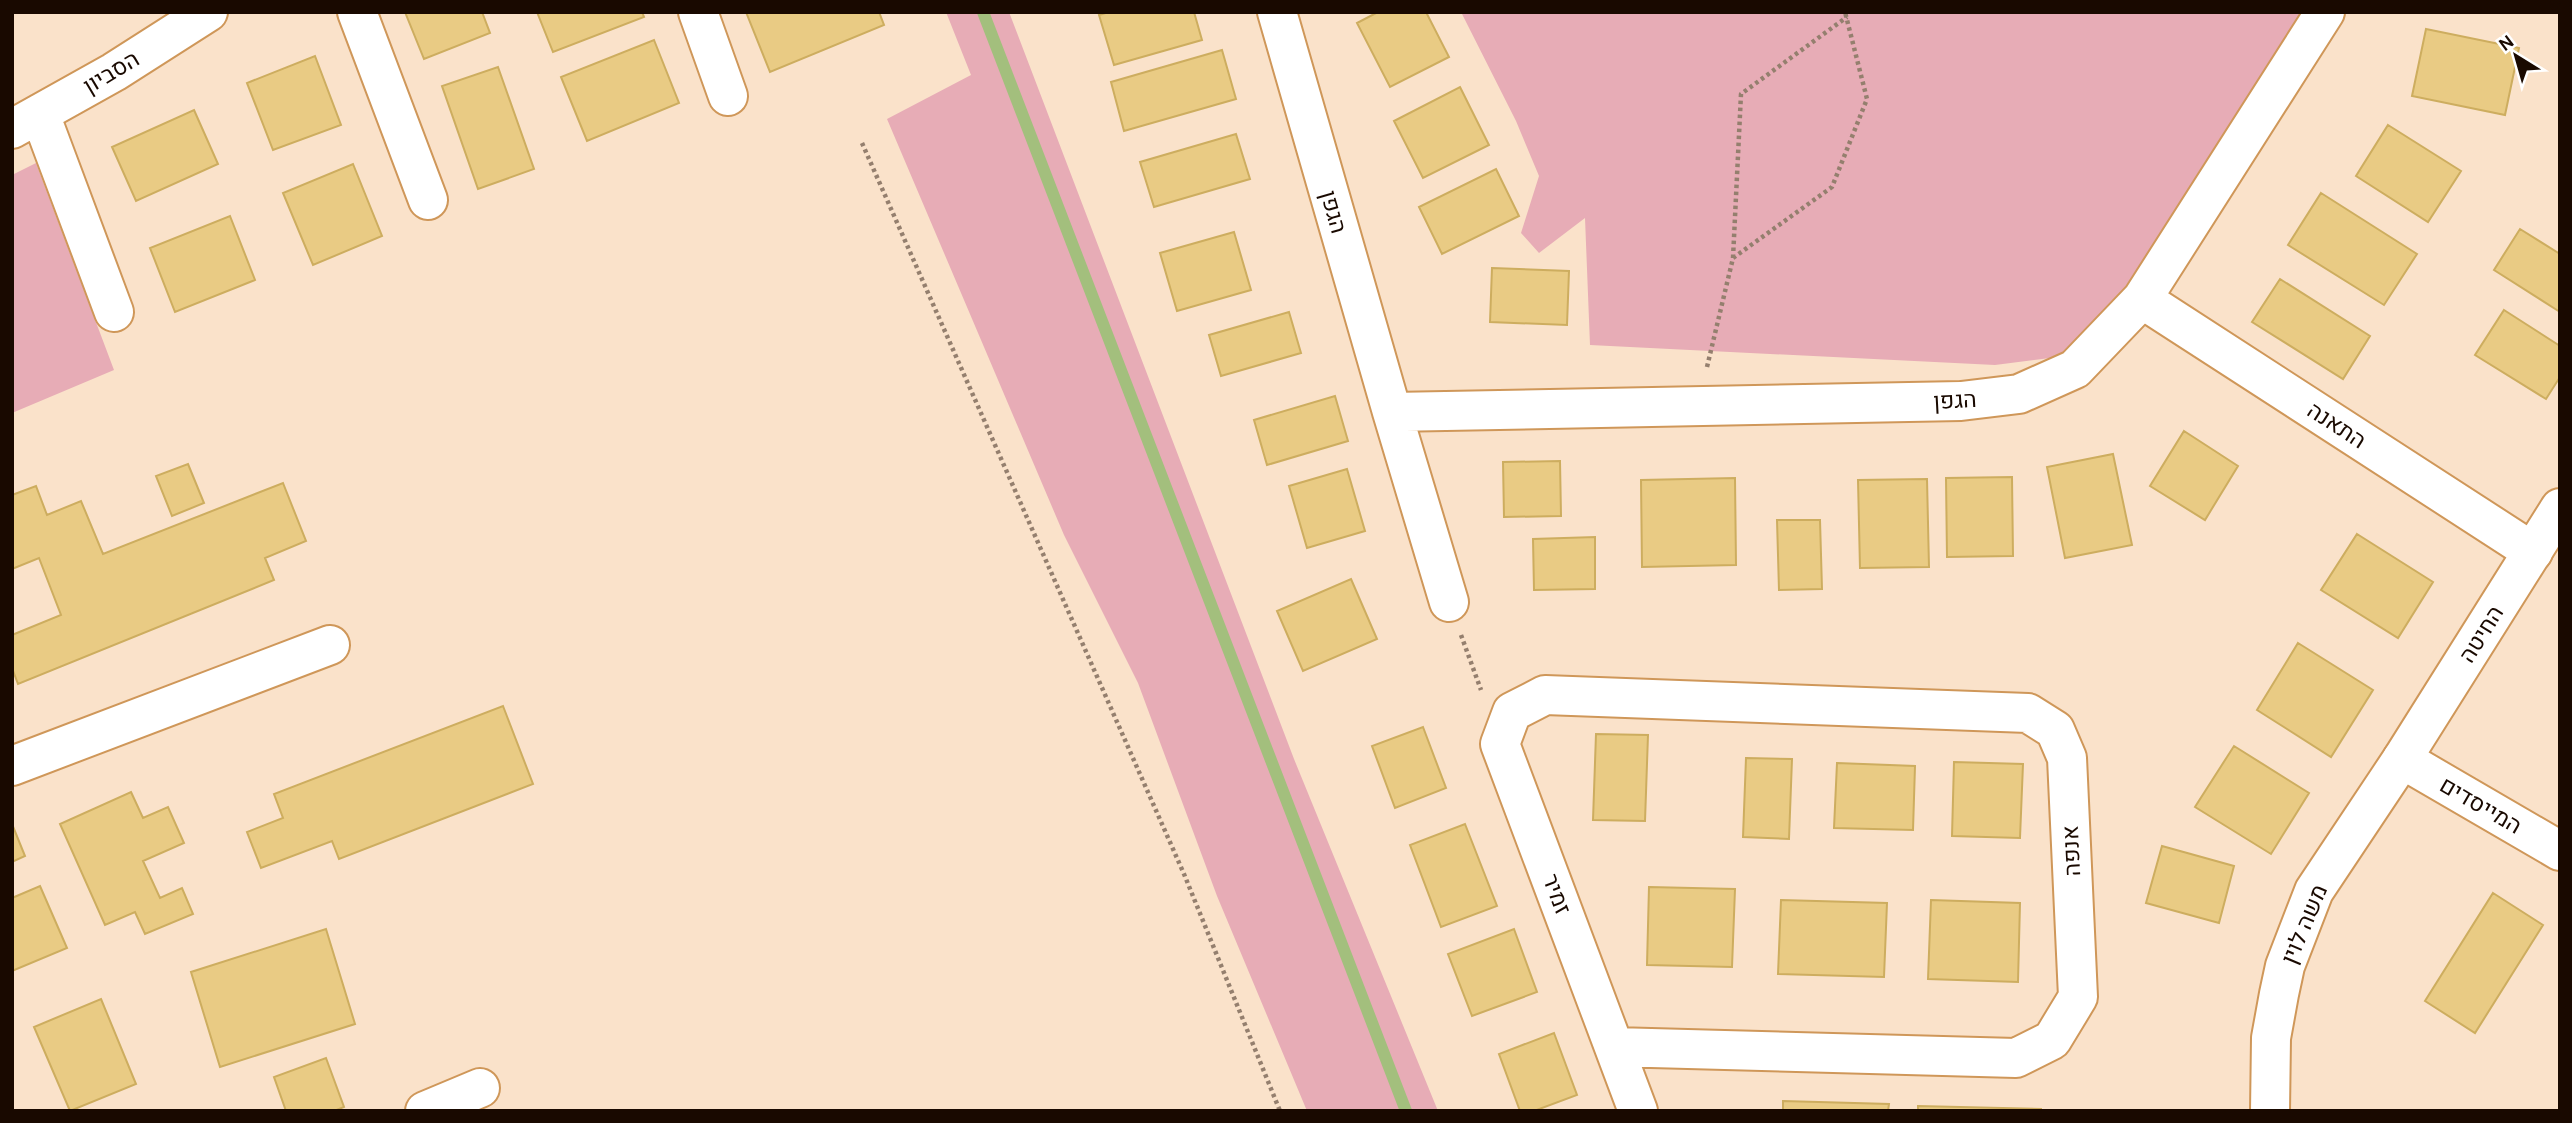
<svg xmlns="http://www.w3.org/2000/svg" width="2572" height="1123" font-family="Karla,Heebo,sans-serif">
  <rect width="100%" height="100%" fill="#fae2ca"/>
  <path fill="#e7acb6" d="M946 12H1009L1294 759 1438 1111H1307L1217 896 1138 683 1064 535 887 119 971 75Z
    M1461 12H2304L2124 294 2058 357 1995 365 1590 345 1585 218 1539 253 1521 233 1539 176 1516 121Z
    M36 163 114 370 12 413V175Z"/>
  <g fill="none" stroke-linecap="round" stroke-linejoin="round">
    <path stroke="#a3bf7d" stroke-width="12" d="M983 12 1406 1111"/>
  </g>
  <path fill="#e9cb84" stroke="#cdad5f" stroke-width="2" d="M405 12H482L490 33 424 59Z
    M537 12H642L644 17 553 52Z
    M746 12H879L884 25 770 72Z
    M1109 12H1194L1202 40 1114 65 1099 15Z
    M1378 12H1426L1449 57 1390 87 1357 23Z
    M2426 29 2519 48 2505 115 2412 96Z
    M654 40 679 103 587 141 561 77Z
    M1222 50 1236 99 1124 131 1111 82Z
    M315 56 341 125 273 150 247 83Z
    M498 67 534 169 478 189 442 86Z
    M1460 87 1489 145 1423 178 1394 121Z
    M194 110 218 164 136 201 112 147Z
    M2388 125 2461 171 2428 222 2356 176Z
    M1236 134 1250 179 1154 207 1140 162Z
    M353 164 382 236 313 265 283 193Z
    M1496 169 1519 216 1442 254 1419 207Z
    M2321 193 2417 254 2384 305 2288 245Z
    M230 216 255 280 175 312 150 248Z
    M2520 229 2560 254V312L2494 270Z
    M1234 232 1251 290 1177 311 1160 253Z
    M1492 268 1569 271 1567 325 1490 322Z
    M2280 279 2370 336 2343 379 2252 322Z
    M2504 310 2560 346V377L2546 399 2475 355Z
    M1289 312 1301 353 1221 376 1209 335Z
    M1335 396 1348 441 1267 465 1254 420Z
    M2184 431 2238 466 2205 520 2150 486Z
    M2113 454 2132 545 2065 558 2047 467Z
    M1560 461 1561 516 1504 517 1503 462Z
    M188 464 204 503 172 516 156 476Z
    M1347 469 1365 531 1307 548 1289 486Z
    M2012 477 2013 556 1947 557 1946 478Z
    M1735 478 1736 565 1642 567 1641 480Z
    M1927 479 1929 567 1860 568 1858 480Z
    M283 483 306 541 265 558 274 580 18 684 12 668V635L61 615 39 558 12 569V495L36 486 47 515 81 501 103 554Z
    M1777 520H1820L1822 589 1779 590Z
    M2357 534 2433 582 2398 638 2321 590Z
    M1595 537V589L1534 590 1533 539Z
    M1351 579 1377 639 1303 671 1277 611Z
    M2298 643 2373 690 2331 757 2257 710Z
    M503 706 533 784 339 859 332 841 261 868 247 832 283 818 274 794Z
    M1423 727 1446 788 1395 808 1372 746Z
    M1596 734 1648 735 1645 821 1593 820Z
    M2234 746 2309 793 2271 854 2195 807Z
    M1746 758 1792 759 1789 839 1743 837Z
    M1954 762 2023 764 2020 838 1952 836Z
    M1837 763 1915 766 1913 830 1834 828Z
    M131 792 143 818 168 807 184 843 143 861 160 898 182 888 193 914 145 934 135 912 105 925 60 824Z
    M12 824 25 856 12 862Z
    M1465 824 1497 906 1441 927 1410 845Z
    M2162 846 2234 866 2219 923 2146 903Z
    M40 886 67 948 12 971V898Z
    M1649 887 1735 889 1732 967 1647 965Z
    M2493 893 2543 925 2475 1033 2425 1001Z
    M1781 900 1887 903 1884 977 1778 974Z
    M1931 900 2020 903 2018 982 1928 979Z
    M326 929 355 1024 220 1067 191 972Z
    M1514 929 1537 992 1472 1016 1448 954Z
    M101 999 136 1084 70 1111 34 1027Z
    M1554 1033 1577 1095 1534 1111H1520L1499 1054Z
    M326 1058 344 1107 334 1111H286L274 1077Z
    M1783 1101 1889 1104 1888 1111H1783Z
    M1918 1106 2041 1109V1111H1918Z"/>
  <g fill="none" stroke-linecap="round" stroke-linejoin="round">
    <g stroke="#cf9759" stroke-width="42">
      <path id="minor" d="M357 12 428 200
        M698 12 728 96
        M1277 12 1392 412 1449 602
        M40 114 114 312
        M12 129 114 72 208 12
        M2142 299 2533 552
        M1392 412 1961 401 2019 394 2075 369 2142 299 2325 12
        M2402 759 2560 851
        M12 766 330 645
        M1614 1047 2016 1058 2052 1040 2078 997 2067 758 2055 730 2028 713 1545 695 1512 712 1500 744 1638 1111
        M425 1111 480 1088"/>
    </g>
    <g stroke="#cf9759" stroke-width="42">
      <path id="major" d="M2270 1111 2271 1038 2279 994 2285 966 2314 891 2402 759 2560 508"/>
    </g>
    <path stroke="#947f6e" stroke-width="4.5" stroke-dasharray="3.5 3.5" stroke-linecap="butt" d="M862 143 1184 874 1280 1111
      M1733 258 1741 94 1847 17
      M1707 367 1733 258 1832 187 1867 99 1845 12
      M1461 635 1481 690"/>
    <use href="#minor" stroke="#fff" stroke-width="38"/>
    <use href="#major" stroke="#fff" stroke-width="38"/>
  </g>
  <g text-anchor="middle" stroke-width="6" stroke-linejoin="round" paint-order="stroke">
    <g font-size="23" fill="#190900" stroke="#fff">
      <text transform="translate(111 72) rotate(-31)" y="8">הסביון</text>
      <text transform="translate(1334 212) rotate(74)" y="8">הגפן</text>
      <text transform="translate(1955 400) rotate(-3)" y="8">הגפן</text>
      <text transform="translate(2337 425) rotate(33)" y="8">התאנה</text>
      <text transform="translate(2481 634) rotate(-58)" y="8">החיטה</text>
      <text transform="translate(2481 805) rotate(30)" y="8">המייסדים</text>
      <text transform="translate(2071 851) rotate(-93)" y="8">אנפה</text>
      <text transform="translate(1557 894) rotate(69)" y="8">זמיר</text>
      <text transform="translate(2304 924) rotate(-67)" y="8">משה לוין</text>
    </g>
  </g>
  <rect width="2572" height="1123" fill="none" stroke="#190900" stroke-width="28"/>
  <g transform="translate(2516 56) rotate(323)" stroke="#ffffff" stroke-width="5" paint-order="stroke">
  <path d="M0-5L12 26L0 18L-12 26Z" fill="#190900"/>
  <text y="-10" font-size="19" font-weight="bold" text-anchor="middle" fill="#190900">N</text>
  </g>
</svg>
